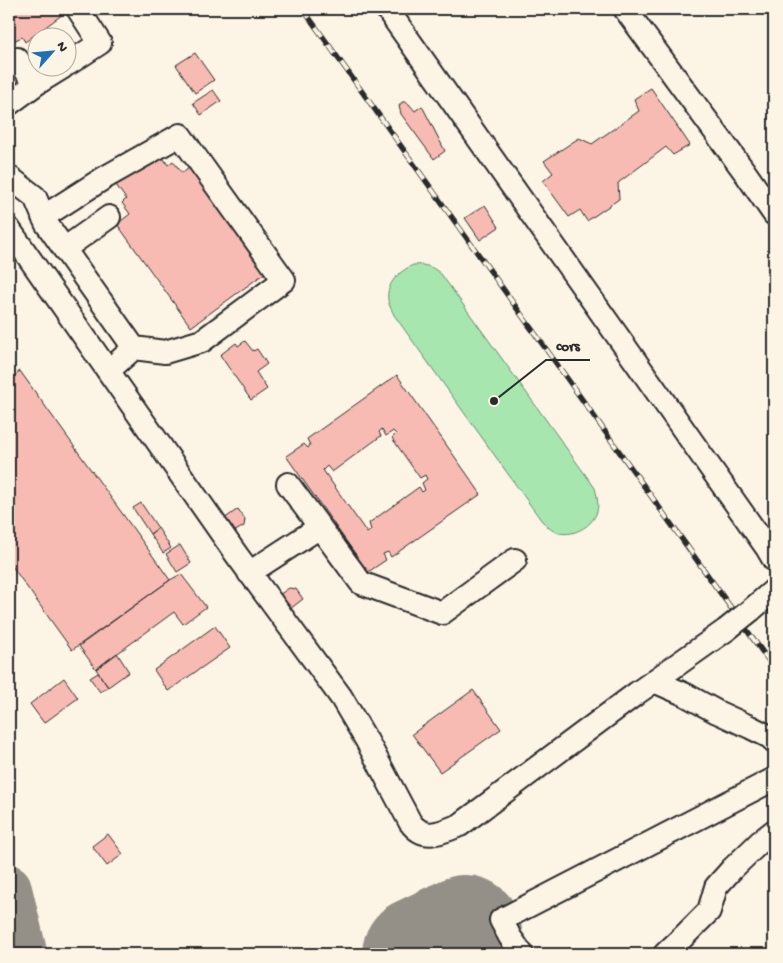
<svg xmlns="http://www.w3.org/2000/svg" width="783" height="963" font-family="'Gochi Hand',sans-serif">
  <rect width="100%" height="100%" fill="#fcf5e5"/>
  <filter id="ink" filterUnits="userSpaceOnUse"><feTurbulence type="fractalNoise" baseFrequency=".02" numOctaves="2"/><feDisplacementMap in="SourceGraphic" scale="10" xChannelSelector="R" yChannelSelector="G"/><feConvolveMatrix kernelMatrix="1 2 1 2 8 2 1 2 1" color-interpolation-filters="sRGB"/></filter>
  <g filter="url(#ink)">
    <path fill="#a7e7af" stroke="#69896d" d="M413 265C424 264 432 266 441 274L595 488C597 496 599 504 597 511 593 527 571 538 556 532 550 530 545 524 541 520L394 315C392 310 388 304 388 299 386 283 400 271 413 265Z"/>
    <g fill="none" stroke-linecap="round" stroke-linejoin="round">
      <path stroke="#949088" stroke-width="45" d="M9 887 25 954"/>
      <path stroke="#949088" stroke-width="114" d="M419 954 465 932"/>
    </g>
    <path fill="#f7bbb3" stroke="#2b2b2b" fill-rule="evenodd" d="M9 9H70L25 42 22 37 9 43Z
      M195 53 214 80 195 93 176 65Z
      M651 88 690 145 673 155 666 147 618 183 619 199 587 221 580 210 569 217 543 181 553 173 544 161 579 138 592 144 639 111 634 99Z
      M213 90 221 101 201 115 193 103Z
      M402 102H405L409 104 415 111 422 106 445 151 434 159 401 114 399 106Z
      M160 153 168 165 173 161 182 173 194 165 269 270 191 327 117 224 130 214 122 203 126 199 116 185Z
      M485 205 499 227 480 240 465 218Z
      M245 341 253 351 257 349 267 364 256 372 267 389 251 400 220 355 236 343 238 346Z
      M20 371 170 580 72 650 9 562V379Z
      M397 375 481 494 391 557 388 552 383 554 386 560 368 572 286 456 304 444 308 448 310 445 307 439ZM382 429 386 436 393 431 396 434 392 438 420 478 425 475 427 479 422 483 425 490 422 492 419 487 369 523 371 530 367 533 323 470 327 466 332 472 381 436 379 432Z
      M141 503 158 528 150 534 133 508Z
      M238 509 245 519 244 526 232 533 224 519Z
      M158 528 171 548 163 553 150 534Z
      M180 545 191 563 177 572 166 554Z
      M181 574 206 607 183 624 174 612 96 669 79 646 170 580Z
      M289 588 296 589 303 599 290 609 279 595Z
      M215 626 230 648 168 691 154 670Z
      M117 653 129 672 108 687 96 669Z
      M98 673 108 687 100 692 90 678Z
      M64 678 78 698 44 723 30 704Z
      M473 690 501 729 440 772 412 734Z
      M108 834 123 854 107 866 92 846Z"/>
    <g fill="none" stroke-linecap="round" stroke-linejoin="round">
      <g stroke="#2b2b2b" stroke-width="26">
        <path id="minor" d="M387 9 767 548 774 560
          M625 9 744 171 774 214
          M9 59H17L36 84
          M68 64 100 43 78 9
          M9 104 36 84 62 68
          M9 177 35 197 46 223 134 348 108 371
          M43 217 104 178 180 135 284 280 202 341 165 352 134 348
          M9 229 236 554 341 697 367 741 410 822C424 842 442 832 460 825L637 693 726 630
          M64 249 109 217
          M288 484 361 583 442 613 515 560
          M249 573 320 527
          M751 610 774 590
          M654 681 686 695 717 712 750 727 770 737 774 741
          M522 954 510 937 501 920 774 779
          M665 954 684 936 709 911 716 887 732 869 760 842 774 831"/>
      </g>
      <use href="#minor" stroke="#fcf5e5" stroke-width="22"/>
      <g stroke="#2b2b2b" stroke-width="5.5">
        <path id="rail" d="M303 9 774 668"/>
      </g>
      <use href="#rail" stroke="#fcf5e5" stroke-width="4" stroke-dasharray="11" stroke-linecap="butt"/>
      <g stroke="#2b2b2b" stroke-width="26" stroke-linecap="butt">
        <path id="minor-bridge" d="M726 630 751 610"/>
      </g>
      <use href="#minor-bridge" stroke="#fcf5e5" stroke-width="22"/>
    </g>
  </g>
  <path fill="none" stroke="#2b2b2b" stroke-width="2" d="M494 401L546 360H590"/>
  <circle fill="#2b2b2b" stroke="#fcf5e5" stroke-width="2" cx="494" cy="401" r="5"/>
  <g font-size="15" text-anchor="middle" font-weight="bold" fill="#2b2b2b" stroke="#fcf5e5" stroke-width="4" stroke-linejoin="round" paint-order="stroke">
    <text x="568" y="350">cors</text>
  </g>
  <rect width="783" height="963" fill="none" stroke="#fcf5e5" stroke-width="30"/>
  <rect x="15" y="15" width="753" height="933" fill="none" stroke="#2b2b2b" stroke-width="2" filter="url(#ink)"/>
  <g transform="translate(52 52) rotate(63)"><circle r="24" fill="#fcf5e5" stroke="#a8a49b"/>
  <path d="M0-4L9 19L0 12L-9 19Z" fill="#1f6fb2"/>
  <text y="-8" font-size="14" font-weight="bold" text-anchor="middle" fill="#2b2b2b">N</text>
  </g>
</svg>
